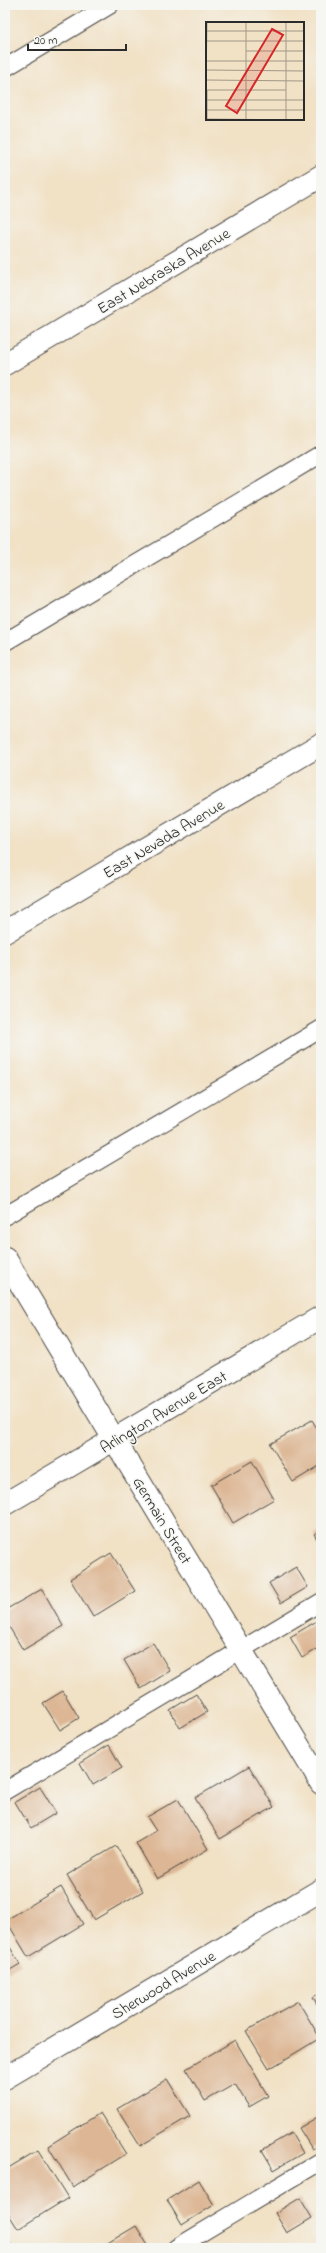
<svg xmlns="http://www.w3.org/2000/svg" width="326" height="2253" font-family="'Indie Flower',sans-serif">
  <rect width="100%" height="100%" fill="#f6f6f2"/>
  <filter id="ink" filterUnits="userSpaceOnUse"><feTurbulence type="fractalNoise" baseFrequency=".025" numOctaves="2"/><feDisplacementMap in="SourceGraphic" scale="8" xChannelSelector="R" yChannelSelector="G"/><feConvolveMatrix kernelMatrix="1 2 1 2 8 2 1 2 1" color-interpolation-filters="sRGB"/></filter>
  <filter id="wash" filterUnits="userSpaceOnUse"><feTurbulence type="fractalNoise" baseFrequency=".012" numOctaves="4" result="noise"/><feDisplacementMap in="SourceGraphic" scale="16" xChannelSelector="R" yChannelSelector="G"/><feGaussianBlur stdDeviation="0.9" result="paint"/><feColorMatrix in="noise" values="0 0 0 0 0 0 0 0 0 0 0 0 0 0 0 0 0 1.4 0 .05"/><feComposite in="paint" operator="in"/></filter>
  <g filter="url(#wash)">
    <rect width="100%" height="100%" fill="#f1e1c5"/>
    <g id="blocks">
      <path fill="#ddb795" d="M312 1420 321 1435V1465L293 1482 270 1444Z
        M252 1461 274 1499 233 1523 211 1485Z
        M321 1530V1546L314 1534Z
        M111 1553 135 1591 93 1617 70 1579Z
        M296 1567 308 1587 281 1603 269 1583Z
        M42 1589 63 1626 23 1650 5 1620V1610Z
        M320 1619 321 1647 302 1658 290 1637Z
        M153 1643 170 1671 141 1689 124 1660Z
        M63 1691 79 1718 60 1730 43 1703Z
        M196 1694 207 1712 180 1728 170 1710Z
        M109 1745 122 1768 93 1785 80 1763Z
        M249 1766 274 1807 220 1839 195 1798Z
        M40 1787 56 1813 31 1828 15 1802Z
        M178 1799 208 1849 157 1879 136 1843 156 1831 147 1817Z
        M116 1846 143 1891 94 1920 67 1875Z
        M61 1887 83 1924 28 1957 6 1920Z
        M5 1939 20 1964 5 1973Z
        M321 1992V2011L313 1997Z
        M298 2001 320 2038 269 2069 246 2031Z
        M235 2040 268 2096 249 2107 235 2084 205 2101 186 2069Z
        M167 2079 190 2116 140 2146 117 2109Z
        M100 2113 126 2154 73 2187 48 2146Z
        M321 2115V2144L312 2149 299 2128Z
        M291 2133 303 2153 274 2170 262 2150Z
        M38 2150 68 2198 18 2229 5 2208V2170Z
        M199 2180 214 2205 182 2225 167 2200Z
        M300 2198 312 2218 287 2233 275 2213Z
        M136 2226 149 2247 109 2248 106 2244Z
        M5 2236 12 2247 11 2248H5Z"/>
    </g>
  </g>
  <g filter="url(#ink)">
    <use href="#blocks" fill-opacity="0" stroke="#494642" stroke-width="1"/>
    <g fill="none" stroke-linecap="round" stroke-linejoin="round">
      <g stroke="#494642" stroke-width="19">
        <path id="lane" d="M5 68 110 5
          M5 642 321 454
          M5 1216 321 1029
          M5 1791 321 1602
          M176 2248 321 2161"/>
      </g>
      <g stroke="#494642" stroke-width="24">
        <path id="street" d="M5 364 321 176
          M5 932 321 744
          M5 1258 321 1783
          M5 2078 321 1890"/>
      </g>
      <g stroke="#494642" stroke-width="24">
        <path id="secondary" d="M5 1504 321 1317"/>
      </g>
      <use href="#lane" stroke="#fff" stroke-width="17"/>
      <use href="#street" stroke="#fff" stroke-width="22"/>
      <use href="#secondary" stroke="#fff" stroke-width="22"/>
    </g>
  </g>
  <g text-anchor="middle" stroke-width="3" stroke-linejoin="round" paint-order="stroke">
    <g font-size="16" fill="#2b2b2b" stroke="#f6f6f2">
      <text transform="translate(163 270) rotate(-31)" y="6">East Nebraska Avenue</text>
      <text transform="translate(163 838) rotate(-31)" y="6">East Nevada Avenue</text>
      <text transform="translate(163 1411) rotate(-31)" y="6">Arlington Avenue East</text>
      <text transform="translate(163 1520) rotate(59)" y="6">Germain Street</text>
      <text transform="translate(163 1984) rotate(-31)" y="6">Sherwood Avenue</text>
    </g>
  </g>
  <g transform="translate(206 22)">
    <rect width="98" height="98" fill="#f1e1c5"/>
    <path fill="none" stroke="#a29887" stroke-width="1" d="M1 9H98M0 19H98M40 29H98M1 39H98M1 48 98 49M0 58 98 59M0 60 1 0M1 68H80M1 68V97M0 78H98M1 88H98M1 97 98 98M40 98V0M80 98V0"/>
    <path fill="#d62828" fill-opacity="0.15" stroke="#d62828" stroke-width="2" d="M66 7 77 13 31 91 20 84Z"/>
    <rect width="98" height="98" fill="none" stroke="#2b2b2b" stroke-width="2"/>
  </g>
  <rect width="326" height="2253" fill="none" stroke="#f6f6f2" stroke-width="20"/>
  <path d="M28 44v6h98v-6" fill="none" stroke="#2b2b2b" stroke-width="2"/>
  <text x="34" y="44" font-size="12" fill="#2b2b2b" stroke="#f6f6f2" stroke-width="3" paint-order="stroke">20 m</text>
</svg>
